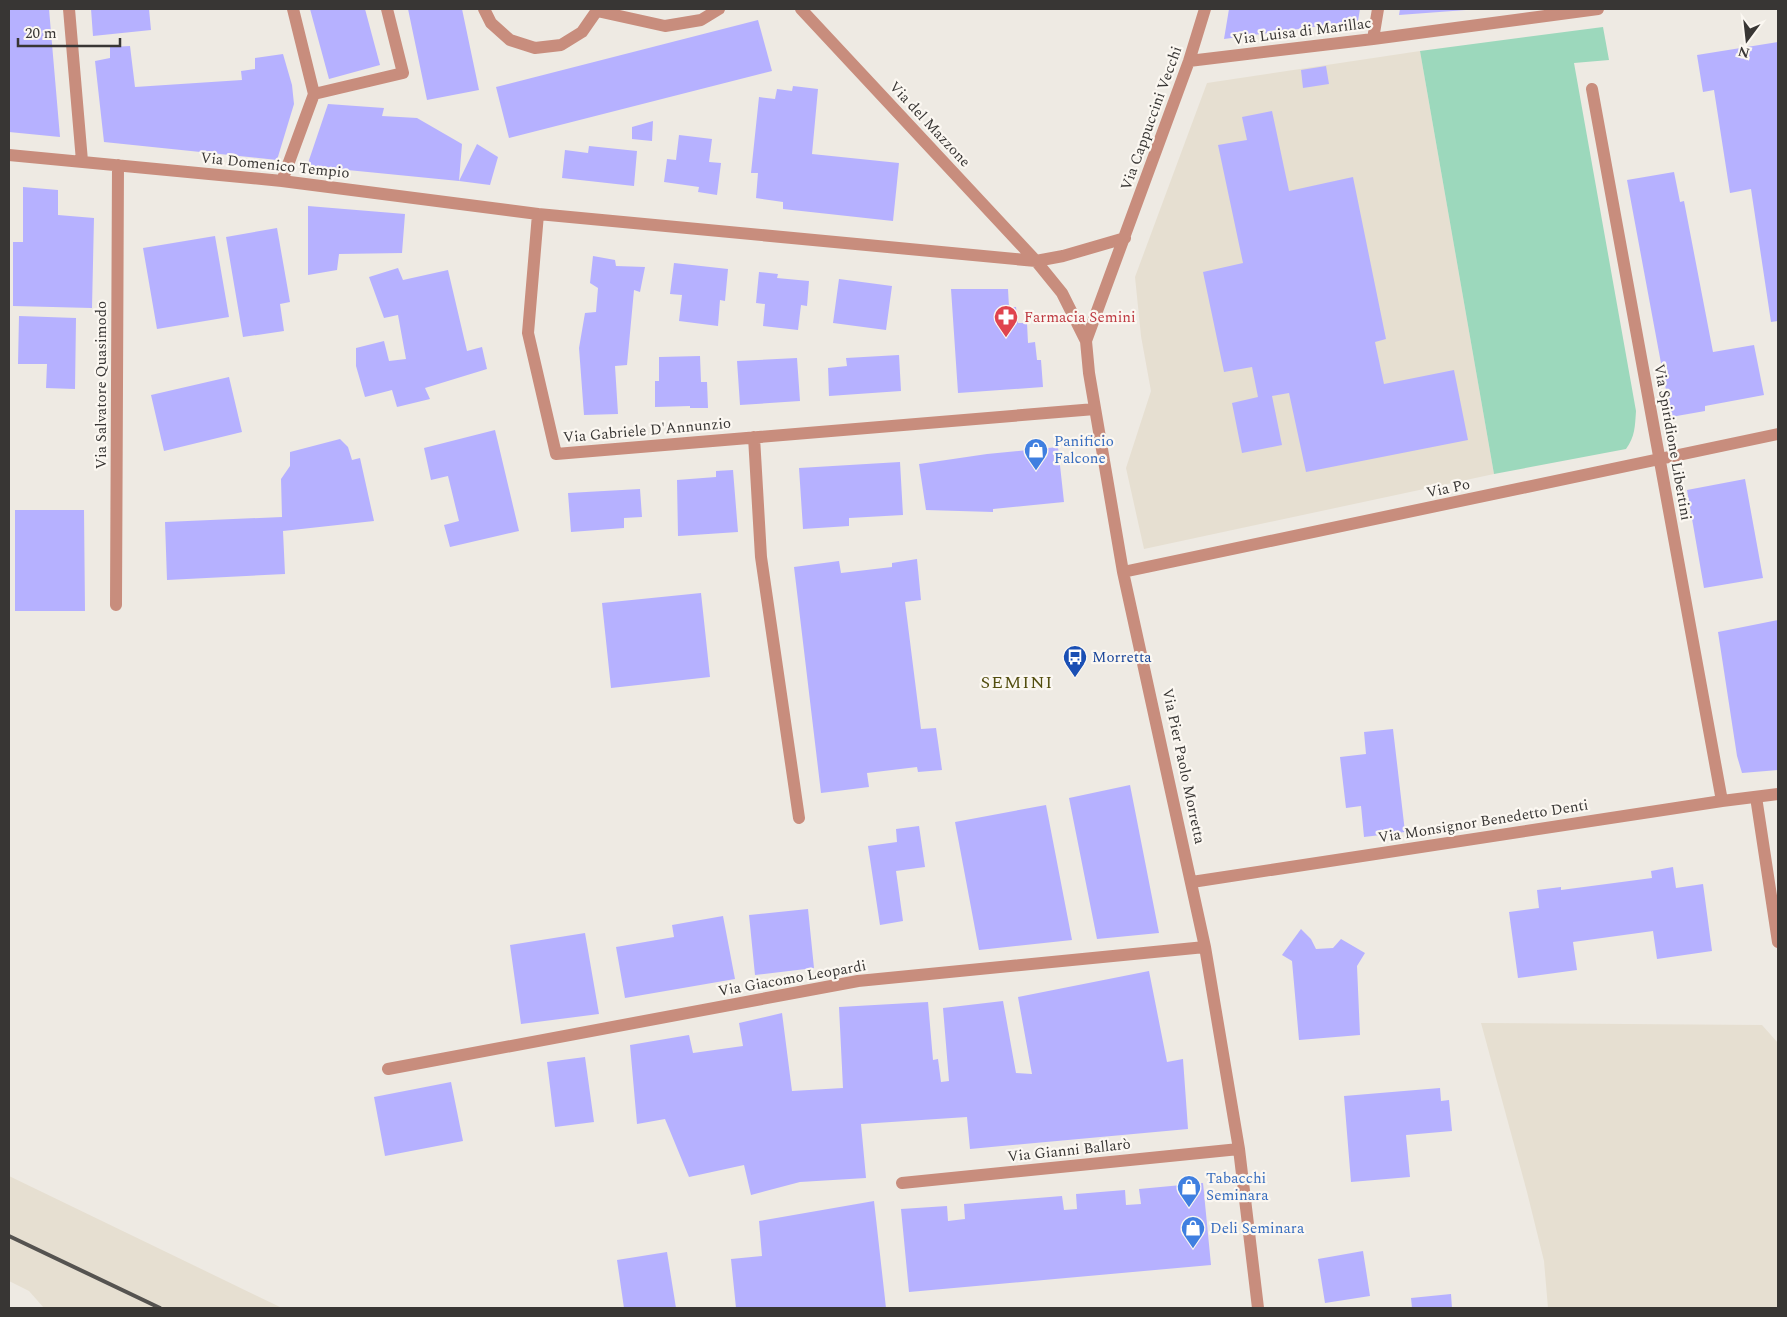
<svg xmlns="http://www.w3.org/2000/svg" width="1787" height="1317" font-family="Spectral,serif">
  <rect width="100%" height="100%" fill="#eeeae3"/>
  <path fill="#e6dfd1" d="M1420 51 1494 474 1144 549 1126 468 1151 391 1141 336 1135 277 1207 83Z
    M1481 1023 1762 1025 1778 1043V1308H1548L1544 1261 1527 1192Z
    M9 1176 282 1308H44L29 1291 9 1281Z"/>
  <path fill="#9cd8bc" d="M1603 27 1609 60 1574 63 1636 411C1635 426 1635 437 1626 449L1494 474 1420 51Z"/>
  <path fill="#b6b1ff" d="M9 9H49L60 137 9 132Z
    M91 9H149L151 30 93 36Z
    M310 9H365L380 65 329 79Z
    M408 9H462L479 90 427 100Z
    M1229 9H1360L1358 21 1224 39Z
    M1400 9H1466V10L1399 15Z
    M758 20 772 71 509 138 496 87Z
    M1778 42V321L1771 322 1751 189 1730 193 1714 90 1703 92 1697 55Z
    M130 46 135 87 242 80 241 71 255 69V58L283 54 292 85 294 104 277 160 104 142 95 61 110 58V47Z
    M1326 66 1329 84 1303 88 1301 70Z
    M793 86 818 89 812 154 899 163 893 221 783 209V202L756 198 758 173H751L759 97 775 99 777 89 792 91Z
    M328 104 384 108 382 116 417 118 462 144 459 181 307 166Z
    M1272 111 1289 191 1353 177 1386 339 1375 342 1384 384 1454 370 1468 440 1306 472 1289 393 1272 396 1282 445 1242 453 1232 403 1258 397 1252 367 1224 372 1203 272 1243 263 1218 145 1247 140 1242 117Z
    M653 121 652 141 632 139V127Z
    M679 135 712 139 709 162 721 163 717 195 698 192 699 187 664 182 667 159 676 160Z
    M477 144 498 157 490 185 459 181Z
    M589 146 637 151 634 186 562 178 565 150 588 153Z
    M1674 172 1680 202 1684 201 1713 352 1754 345 1764 395 1705 406V411L1671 417 1627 180Z
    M23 187 58 190V215L94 218 92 308 13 306V242H23Z
    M308 206 405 214 402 253 339 254 337 270 308 275Z
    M277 228 290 302 280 304 284 331 243 337 226 237Z
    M215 236 229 317 157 329 143 248Z
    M593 256 615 260 616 266 645 267 640 292 634 290 627 365 615 366 618 414 584 415 579 348 585 313 596 312 598 288 590 283Z
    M674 263 728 269 725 301 720 300 718 326 679 321 682 295 670 294Z
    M398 268 403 280 448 270 467 351 482 347 487 369 425 388 430 399 397 407 392 390 365 397 356 366V348L384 341 389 361 406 359 398 315 384 318 369 277Z
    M759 272 778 274 777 278 809 281 807 306 801 305 798 330 763 326 765 304 756 303Z
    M839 279 892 286 886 330 833 323Z
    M951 289H1008L1009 307H1016L1018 323H1027L1028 343 1035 342 1037 360H1041L1043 387 958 393Z
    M19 316 76 318 75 389 46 388 47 364H18Z
    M899 355 901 391 829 396 828 368 847 366 846 358Z
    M700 356 701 382H707L708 408H690V406L655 407V381H659V357Z
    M797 358 800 401 740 405 737 361Z
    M229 377 242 432 164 451 151 395Z
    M495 430 519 531 450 547 444 525 459 521 448 476 431 480 424 448Z
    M340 439 348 447 352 460 360 458 374 521 283 531 285 574 167 580 165 522 282 517 281 479 290 466V452Z
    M1058 447 1064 502 993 509V512L926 510 919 464 987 454Z
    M900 462 903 515 849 518V526L803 529 799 468Z
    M733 470 738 532 678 536 677 480 716 477V471Z
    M1745 479 1763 578 1704 588 1687 490Z
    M640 489 642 517 624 518V528L571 532 568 493Z
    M15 510H84L85 611H15Z
    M917 559 921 600 905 602 921 729 936 728 942 770 918 772 917 767 867 773 869 787 821 793 794 567 839 561 841 573 892 567V563Z
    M701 593 710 677 611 688 602 603Z
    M1778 620V770L1742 773 1737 756 1718 632Z
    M1393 729 1405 832 1364 837 1361 806 1346 808 1340 757 1366 754 1364 732Z
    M1130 785 1159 933 1097 939 1069 798Z
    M1046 805 1072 940 979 950 955 822Z
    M919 826 925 867 896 871 903 921 880 925 868 846 897 842 896 829Z
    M1673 867 1676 888 1703 884 1712 951 1657 959 1653 931 1573 942 1577 970 1518 978 1509 912 1539 908 1537 890 1561 887V890L1652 878 1651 871Z
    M808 909 814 968 755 975 749 915Z
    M723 916 735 979 625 998 616 947 674 937 672 925Z
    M1301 929 1311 939 1316 949 1333 948 1341 939 1365 953 1357 966 1360 1035 1299 1040 1292 961 1282 955Z
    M585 933 599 1014 521 1024 510 945Z
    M1149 971 1167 1062 1183 1059 1188 1129 970 1149 967 1117 861 1124 866 1178 800 1182 751 1195 744 1165 689 1177 665 1119 637 1124 630 1045 689 1035 693 1053 743 1046 739 1023 782 1013 792 1091 843 1088 839 1007 928 1002 933 1060 938 1059 941 1082 949 1081 943 1008 1003 1001 1016 1073 1032 1074 1018 997Z
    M585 1057 594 1122 555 1127 547 1062Z
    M451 1082 463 1141 385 1156 374 1097Z
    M1440 1088 1441 1101 1449 1100 1452 1131 1406 1135 1410 1177 1351 1182 1344 1096Z
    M1203 1183 1211 1265 909 1292 901 1209 947 1206 948 1221 965 1219 964 1204 1062 1196 1064 1210 1077 1209 1076 1194 1125 1190 1126 1205 1141 1204 1139 1189Z
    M874 1201 886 1308H736L731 1259 762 1256 759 1221Z
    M1363 1251 1370 1296 1325 1303 1318 1259Z
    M667 1252 676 1308H624L617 1260Z
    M1451 1294 1452 1308H1412L1411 1298Z"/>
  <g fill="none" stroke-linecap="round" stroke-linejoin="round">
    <path stroke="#c88d7d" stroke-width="12" d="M69 9 82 161
      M484 9 491 23 510 40 535 48 561 45 582 32 598 9
      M801 9 1036 261 1062 293 1086 341
      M1205 9 1189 61 1086 341 1089 373 1123 572 1205 947 1239 1149 1258 1308
      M597 11 665 26 701 20 719 9
      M1373 39 1378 9
      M1189 61 1373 39 1598 9
      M1592 89 1722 801
      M314 94 403 73 387 9
      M9 155 282 181 538 214
      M282 181 314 94 293 9
      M1095 409 556 454 528 333 538 214 1036 261 1063 256 1125 238
      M754 437 761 557 799 818
      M1123 572 1778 434
      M116 605 118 165
      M1756 797 1778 942
      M1192 882 1722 801 1778 794
      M388 1069 858 981 1205 947
      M902 1183 1239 1149"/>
    <path stroke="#555350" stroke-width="4" d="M9 1236 160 1308"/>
  </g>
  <defs>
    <g id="pharmacy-pin" transform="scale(1.25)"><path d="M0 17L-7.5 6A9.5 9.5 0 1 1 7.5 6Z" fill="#e0444e" stroke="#fbf7f1"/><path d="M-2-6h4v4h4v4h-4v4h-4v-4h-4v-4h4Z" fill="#fff"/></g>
    <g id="shop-pin" transform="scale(1.25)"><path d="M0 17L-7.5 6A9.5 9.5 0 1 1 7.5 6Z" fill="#3f7fe0" stroke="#fbf7f1"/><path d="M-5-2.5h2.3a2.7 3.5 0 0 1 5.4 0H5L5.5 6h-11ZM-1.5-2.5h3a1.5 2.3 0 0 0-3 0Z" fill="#fff"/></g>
    <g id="bus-pin" transform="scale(1.25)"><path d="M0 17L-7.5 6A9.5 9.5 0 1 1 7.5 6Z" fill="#1a4fb4" stroke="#fbf7f1"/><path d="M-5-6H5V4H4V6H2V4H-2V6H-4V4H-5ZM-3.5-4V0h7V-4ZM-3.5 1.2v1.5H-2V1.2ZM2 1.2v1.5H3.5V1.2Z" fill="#fff"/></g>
  </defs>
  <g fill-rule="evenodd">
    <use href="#pharmacy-pin" x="1006" y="317"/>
    <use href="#shop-pin" x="1036" y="450"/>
    <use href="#bus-pin" x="1075" y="657"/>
    <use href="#shop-pin" x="1189" y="1187"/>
    <use href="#shop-pin" x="1193" y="1228"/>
  </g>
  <g text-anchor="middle" stroke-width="4.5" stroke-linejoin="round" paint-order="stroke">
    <g font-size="15" fill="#383634" stroke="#fbf7f1">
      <text transform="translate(1302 31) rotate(-7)" y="5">Via Luisa di Marillac</text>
      <text transform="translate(1151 118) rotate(-70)" y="5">Via Cappuccini Vecchi</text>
      <text transform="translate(930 124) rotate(47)" y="5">Via del Mazzone</text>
      <text transform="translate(275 165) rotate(6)" y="5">Via Domenico Tempio</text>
      <text transform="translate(101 385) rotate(-90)" y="5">Via Salvatore Quasimodo</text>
      <text transform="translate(647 430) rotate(-5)" y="5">Via Gabriele D'Annunzio</text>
      <text transform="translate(1673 442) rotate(80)" y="5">Via Spiridione Libertini</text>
      <text transform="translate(1448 488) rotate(-12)" y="5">Via Po</text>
      <text transform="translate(1184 766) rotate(78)" y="5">Via Pier Paolo Morretta</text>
      <text transform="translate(1483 821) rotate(-9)" y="5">Via Monsignor Benedetto Denti</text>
      <text transform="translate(792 978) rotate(-10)" y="5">Via Giacomo Leopardi</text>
      <text transform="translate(1069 1150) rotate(-6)" y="5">Via Gianni Ballarò</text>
    </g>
    <g font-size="15" fill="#be3a42" stroke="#fbf7f1" text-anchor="start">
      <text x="1024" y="322">Farmacia Semini</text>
    </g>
    <g font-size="15" fill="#366cbe" stroke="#fbf7f1" text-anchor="start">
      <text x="1054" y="446">Panificio<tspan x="1054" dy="17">Falcone</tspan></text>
      <text x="1206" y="1183">Tabacchi<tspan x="1206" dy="17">Seminara</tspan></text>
      <text x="1210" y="1233">Deli Seminara</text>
    </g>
    <g font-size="15" fill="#164399" stroke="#fbf7f1" text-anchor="start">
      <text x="1092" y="662">Morretta</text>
    </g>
    <g font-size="18" letter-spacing="1" fill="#534e0f" stroke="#fbf7f1">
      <text x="1017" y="688">SEMINI</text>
    </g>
  </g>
  <rect width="1787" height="1317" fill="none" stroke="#383634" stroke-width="20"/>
  <g transform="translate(1747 40) rotate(195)" stroke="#fbf7f1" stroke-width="4" paint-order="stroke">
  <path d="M0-4L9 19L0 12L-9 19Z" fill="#383634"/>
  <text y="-8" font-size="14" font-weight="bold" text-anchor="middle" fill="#383634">N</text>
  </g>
  <path d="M18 38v8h102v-8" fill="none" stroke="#383634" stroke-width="2.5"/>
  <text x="25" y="38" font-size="15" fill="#383634" stroke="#fbf7f1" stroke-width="4" paint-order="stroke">20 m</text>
</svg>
